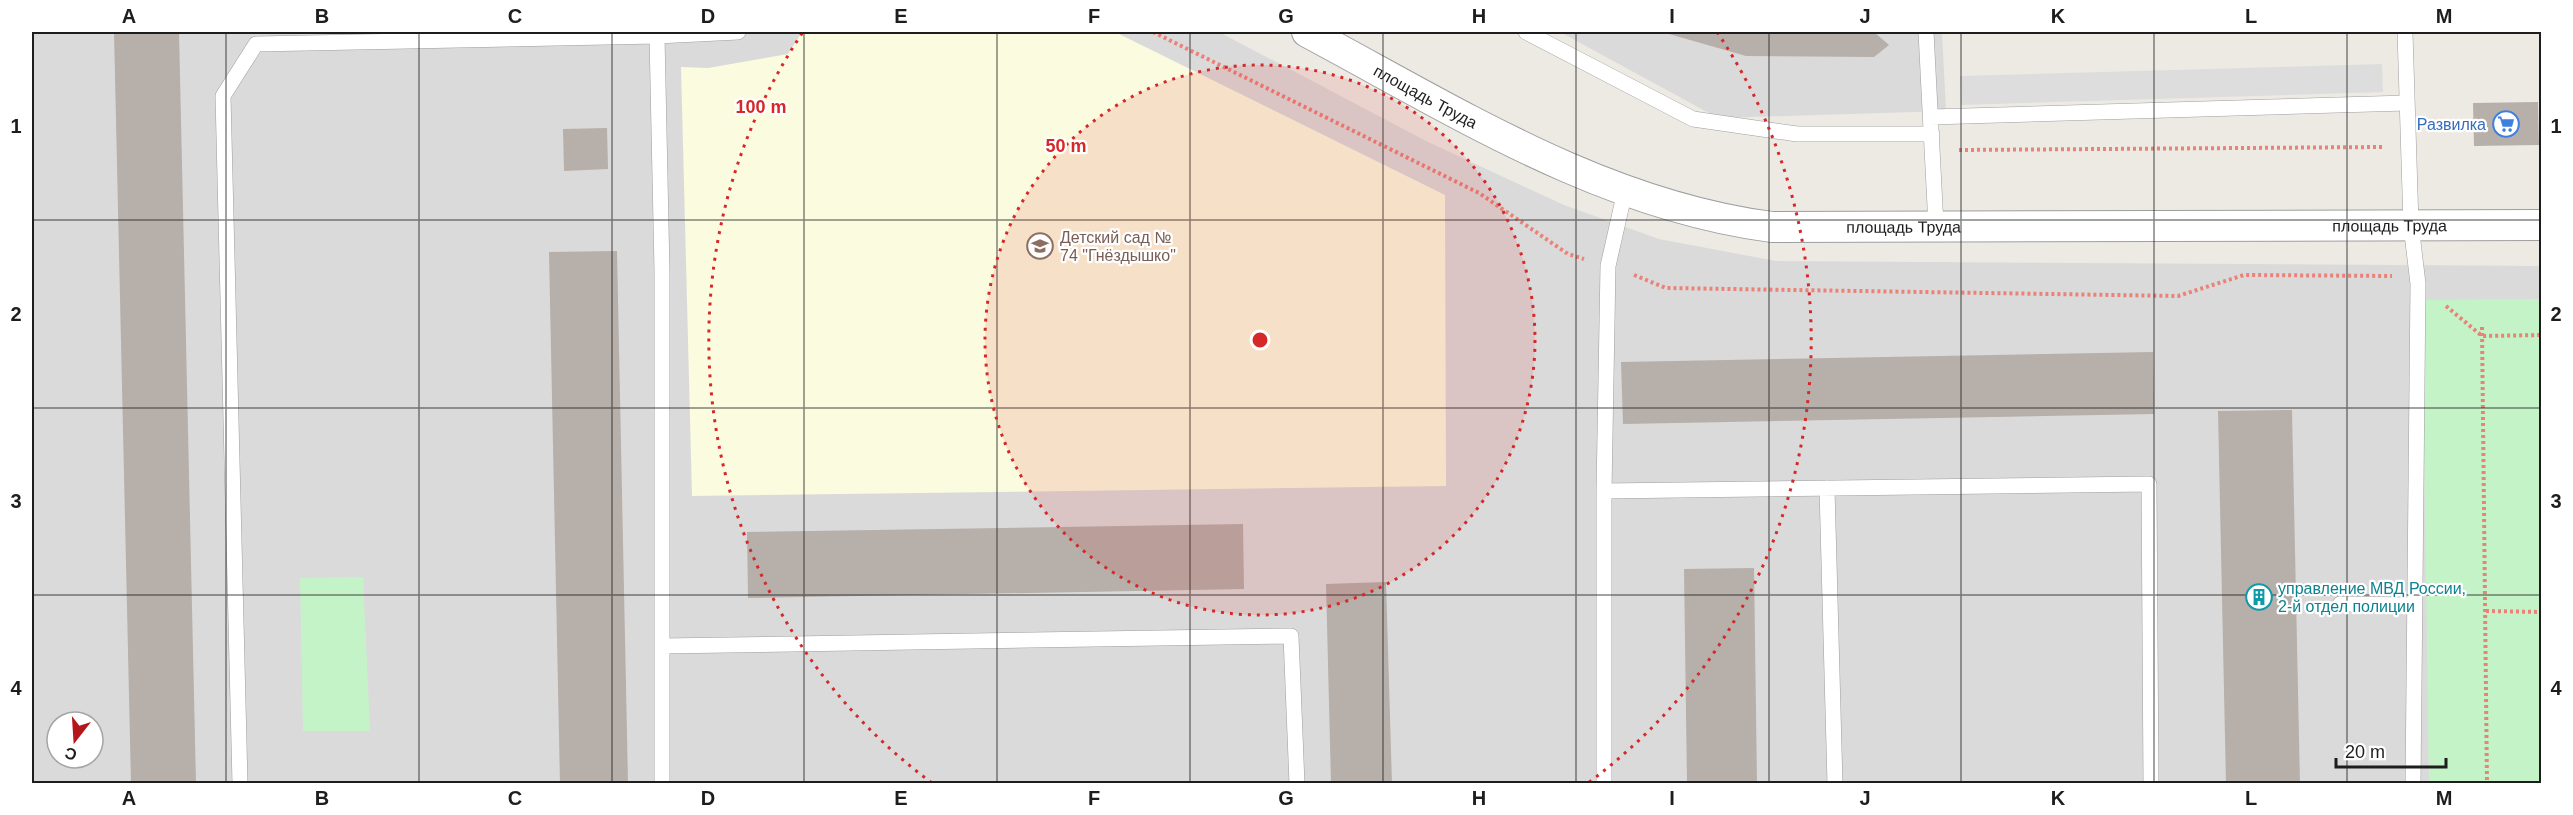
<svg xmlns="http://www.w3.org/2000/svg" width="2573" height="815" font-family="Arial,sans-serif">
  <rect width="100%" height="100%" fill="#edeae4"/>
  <path fill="#dbdada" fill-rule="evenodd" d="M32 32H1219L1426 141 1564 205 1659 239 1776 261 2541 266V783H32ZM57 722H93V758H57Z
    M1560 32H1942L1946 111 1718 118Z"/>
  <path fill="#fbfbdf" d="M802 32H1115L1445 195 1446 486 692 496 681 67 708 68 788 54Z"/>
  <path fill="#c5f3c8" d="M2541 299V783H2429L2422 300Z
    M363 577 370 731H303L300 578Z"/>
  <path fill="#ddd" d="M2382 64 2383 92 1961 105 1960 76Z"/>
  <path fill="#b6afaa" d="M114 32H179L196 784H131Z
    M1662 32H1874L1889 45 1874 57 1746 56Z
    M2538 102 2539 145 2474 146 2473 103Z
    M607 128 608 169 564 171 563 129Z
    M617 251 628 784H560L549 252Z
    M2153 352 2154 414 1623 424 1621 362Z
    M2292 410 2300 784H2226L2218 411Z
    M1243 524 1244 589 748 598 747 532Z
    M1754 568 1757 784H1687L1684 569Z
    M1386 582 1392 784H1331L1326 584Z"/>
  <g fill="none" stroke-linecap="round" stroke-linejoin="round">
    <g stroke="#9e9e9e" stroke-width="16">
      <path id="lane" d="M1526 32 1693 119 1797 134H1932
        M1926 32 1936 226
        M2405 32 2411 225 2418 284 2413 784
        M657 36 662 271V646
        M1931 117 2407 103
        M1827 488 1835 784
        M1604 491 2149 484 2151 784
        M2340 604 2414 605
        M240 784 223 96 256 44 657 36 738 32
        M662 784V646L1291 636 1297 784
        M1604 784V491L1608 266 1625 191"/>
    </g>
    <g stroke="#9e9e9e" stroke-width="32">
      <g id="street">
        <path id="s1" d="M1307 32C1455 111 1602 205 1772 227L2542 225"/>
      </g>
    </g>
    <path stroke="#ea8278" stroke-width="4" stroke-dasharray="3 3" stroke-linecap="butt" d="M1153 32 1479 193 1568 254 1584 259
      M1959 150 2384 147
      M1634 275 1666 288 2178 296 2244 275 2392 276
      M2446 306 2482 336 2542 335
      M2482 327 2487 784
      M2486 611 2542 612"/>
    <use href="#lane" stroke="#fff" stroke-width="15"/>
    <use href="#street" stroke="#fff" stroke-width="30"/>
  </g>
  <path fill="none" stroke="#1d1d1d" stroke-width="1.5" stroke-opacity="0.55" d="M226 32V784M419 32V784M612 32V784M804 32V784M997 32V784M1190 32V784M1383 32V784M1576 32V784M1769 32V784M1961 32V784M2154 32V784M2347 32V784M32 220H2542M32 408H2542M32 595H2542"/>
  <circle cx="1260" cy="340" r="275" fill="#d62828" fill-opacity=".12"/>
  <g fill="none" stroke="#d62828" stroke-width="3" stroke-dasharray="3 6">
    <circle cx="1260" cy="340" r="275"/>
    <path d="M932 783A551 551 0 0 1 803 32M1717 32A551 551 0 0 1 1588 783"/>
  </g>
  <defs>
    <g id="supermarket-ring" transform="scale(1.35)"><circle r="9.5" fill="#fff" stroke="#3f7fe0" stroke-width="1.5"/><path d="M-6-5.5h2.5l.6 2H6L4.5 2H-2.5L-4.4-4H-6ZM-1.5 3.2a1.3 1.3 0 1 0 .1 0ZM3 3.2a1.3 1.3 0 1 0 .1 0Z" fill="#3f7fe0"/></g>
    <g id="school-ring" transform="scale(1.35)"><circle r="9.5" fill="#fff" stroke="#8d6e63" stroke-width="1.5"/><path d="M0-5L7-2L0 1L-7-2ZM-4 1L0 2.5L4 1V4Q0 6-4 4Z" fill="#8d6e63"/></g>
    <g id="building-ring" transform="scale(1.35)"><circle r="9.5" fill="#fff" stroke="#0f9aa8" stroke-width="1.5"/><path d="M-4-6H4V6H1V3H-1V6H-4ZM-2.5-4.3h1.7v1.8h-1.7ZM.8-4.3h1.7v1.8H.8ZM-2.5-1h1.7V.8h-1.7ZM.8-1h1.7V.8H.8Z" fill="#0f9aa8"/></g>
  </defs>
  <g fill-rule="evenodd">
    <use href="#supermarket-ring" x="2506" y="124"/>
    <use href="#school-ring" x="1040" y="246"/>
    <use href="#building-ring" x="2259" y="597"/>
  </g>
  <g text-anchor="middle" stroke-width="4.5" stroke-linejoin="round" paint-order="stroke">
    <g font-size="16" fill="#1d1d1d" stroke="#fff">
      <text dy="6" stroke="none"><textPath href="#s1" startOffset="135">площадь Труда</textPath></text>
      <text dy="6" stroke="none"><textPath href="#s1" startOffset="1125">площадь Труда</textPath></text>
      <text dy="6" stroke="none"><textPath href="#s1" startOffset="639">площадь Труда</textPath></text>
    </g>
    <g font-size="16" fill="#366cbe" stroke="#fff" text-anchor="end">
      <text x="2486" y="130">Развилка</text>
    </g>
    <g font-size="16" fill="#785e54" stroke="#fff" text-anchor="start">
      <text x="1060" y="243">Детский сад №<tspan x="1060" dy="18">74 "Гнёздышко"</tspan></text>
    </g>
    <g font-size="16" fill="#0d838f" stroke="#fff" text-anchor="start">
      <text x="2278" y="594">управление МВД России,<tspan x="2278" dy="18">2-й отдел полиции</tspan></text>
    </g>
  </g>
  <circle cx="1260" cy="340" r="9" fill="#d62828" stroke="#fff" stroke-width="3"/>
  <g font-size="18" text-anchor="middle" font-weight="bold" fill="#d62828" stroke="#fff" stroke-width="4.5" stroke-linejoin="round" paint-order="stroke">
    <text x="761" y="113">100 m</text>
    <text x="1066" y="152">50 m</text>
  </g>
  <rect width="2573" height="815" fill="none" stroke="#ffffff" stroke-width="66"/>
  <g transform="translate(75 740) rotate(197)"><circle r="28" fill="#ffffff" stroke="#a5a5a5" stroke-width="1.5"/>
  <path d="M0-4.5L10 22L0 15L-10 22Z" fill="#b51619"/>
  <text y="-9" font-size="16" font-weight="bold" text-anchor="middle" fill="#1d1d1d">С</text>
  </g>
  <path d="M2336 758v9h110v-9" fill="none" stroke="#1d1d1d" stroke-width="3"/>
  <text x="2345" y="758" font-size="18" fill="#1d1d1d" stroke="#ffffff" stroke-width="4.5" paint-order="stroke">20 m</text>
  <rect x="33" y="33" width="2507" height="749" fill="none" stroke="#1d1d1d" stroke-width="2"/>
  <g font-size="20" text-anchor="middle" font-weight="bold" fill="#1d1d1d">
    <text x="129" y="23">A</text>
    <text x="322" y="23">B</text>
    <text x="515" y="23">C</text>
    <text x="708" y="23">D</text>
    <text x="901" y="23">E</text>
    <text x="1094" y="23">F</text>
    <text x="1286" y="23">G</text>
    <text x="1479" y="23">H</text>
    <text x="1672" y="23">I</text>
    <text x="1865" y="23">J</text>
    <text x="2058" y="23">K</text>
    <text x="2251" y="23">L</text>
    <text x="2444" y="23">M</text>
    <text x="16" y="133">1</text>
    <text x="2556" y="133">1</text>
    <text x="16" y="321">2</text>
    <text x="2556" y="321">2</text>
    <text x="16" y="508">3</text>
    <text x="2556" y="508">3</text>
    <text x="16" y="695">4</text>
    <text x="2556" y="695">4</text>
    <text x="129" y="805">A</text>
    <text x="322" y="805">B</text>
    <text x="515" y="805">C</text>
    <text x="708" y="805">D</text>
    <text x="901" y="805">E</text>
    <text x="1094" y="805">F</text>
    <text x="1286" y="805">G</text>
    <text x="1479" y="805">H</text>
    <text x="1672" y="805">I</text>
    <text x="1865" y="805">J</text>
    <text x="2058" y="805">K</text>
    <text x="2251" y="805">L</text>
    <text x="2444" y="805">M</text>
  </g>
</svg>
